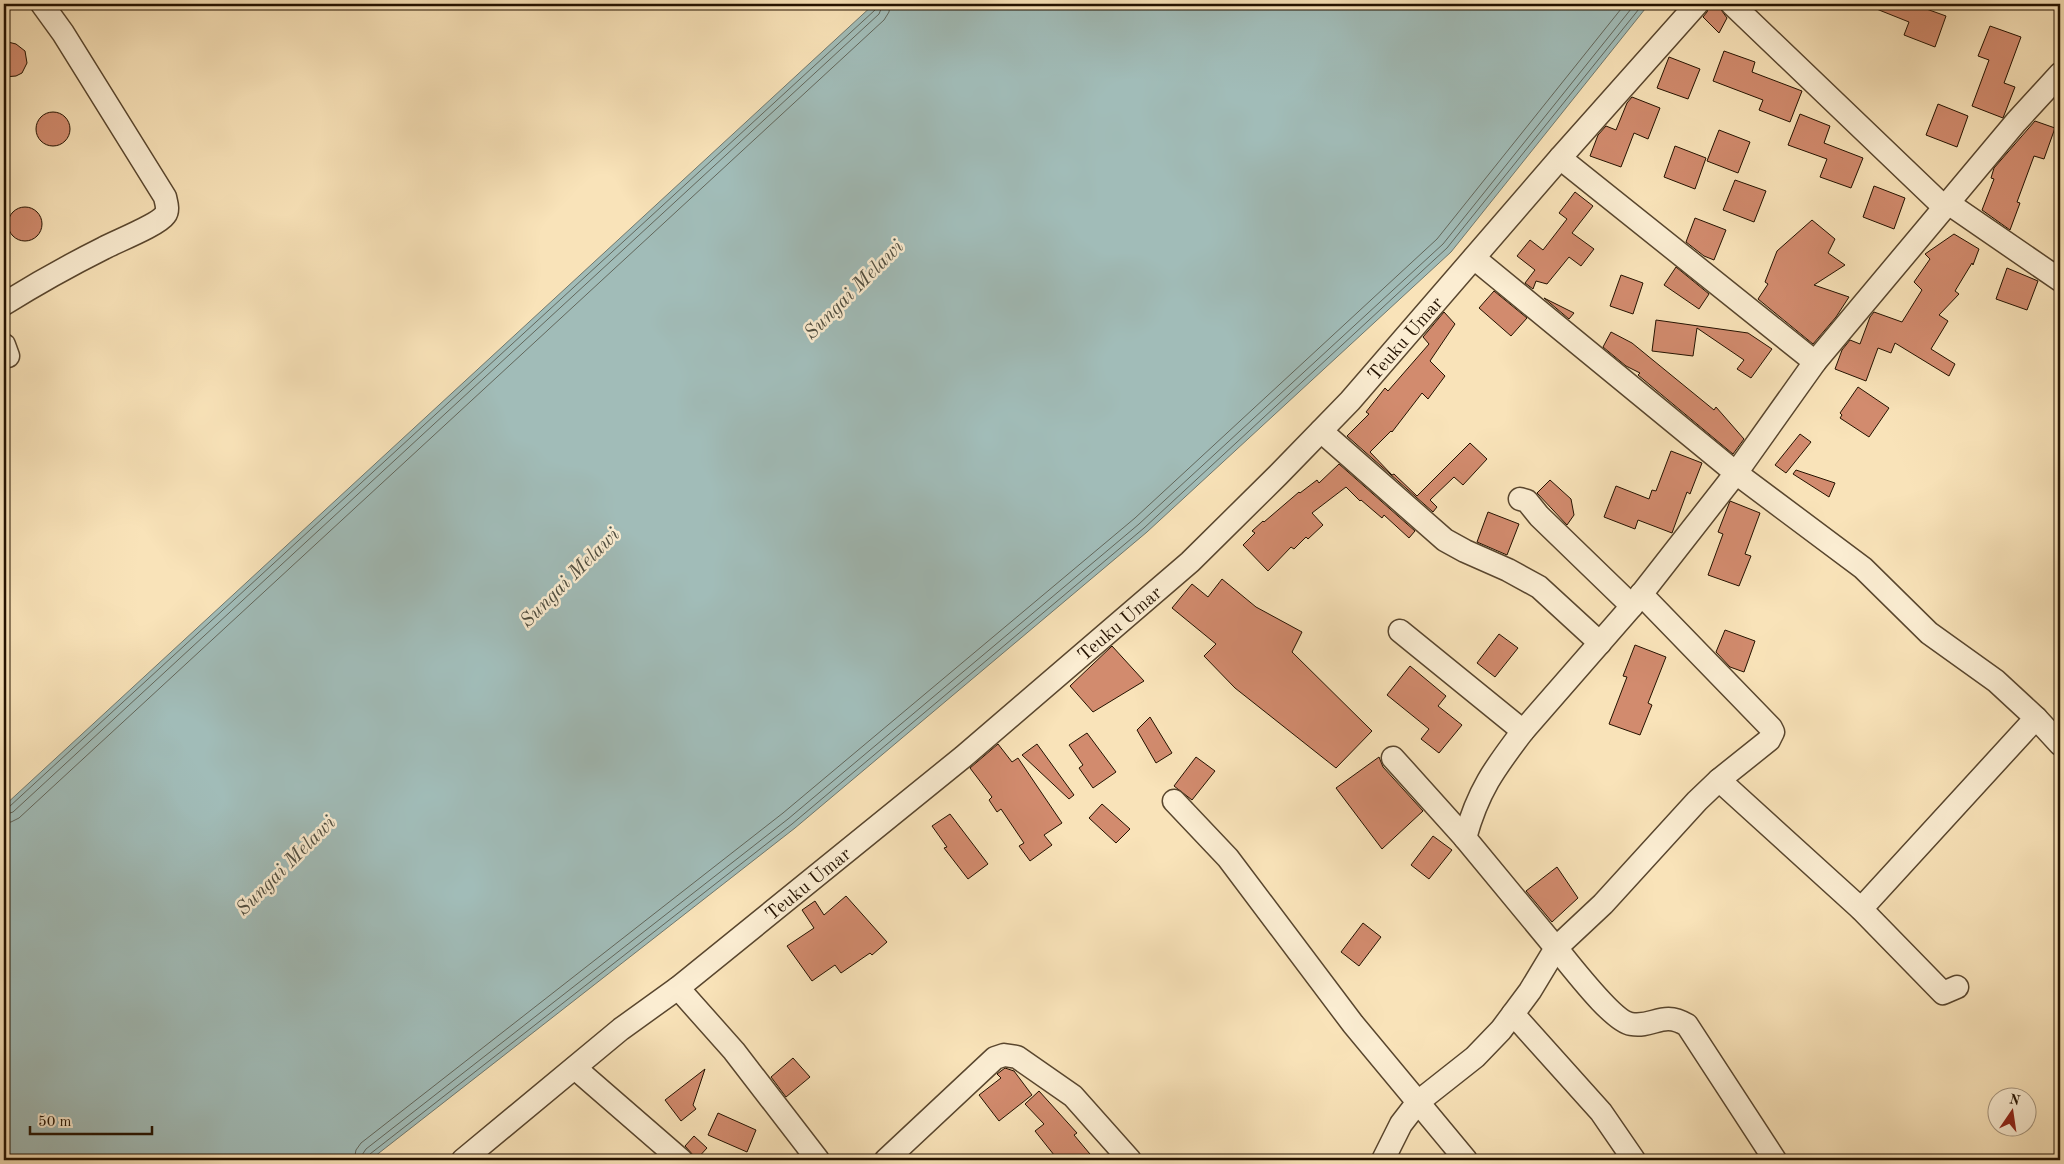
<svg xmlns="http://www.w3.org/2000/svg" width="2064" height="1164" font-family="'Old Standard TT',serif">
  <rect width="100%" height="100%" fill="#f9e3b9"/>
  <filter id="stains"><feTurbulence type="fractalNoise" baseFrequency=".004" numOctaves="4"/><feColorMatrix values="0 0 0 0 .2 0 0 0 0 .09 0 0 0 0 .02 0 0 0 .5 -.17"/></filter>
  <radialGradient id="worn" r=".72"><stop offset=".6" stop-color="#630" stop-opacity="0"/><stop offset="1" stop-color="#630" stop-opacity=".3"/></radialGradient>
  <path fill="#a1bcb8" stroke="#6f786e" d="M874 4H1649L1451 252 1147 532 795 828 370 1160H4V806Z"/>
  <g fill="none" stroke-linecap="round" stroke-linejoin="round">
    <path stroke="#62675c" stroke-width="1" d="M4 809 9 807 875 10 877 4
      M4 815 13 812 879 14 883 4
      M4 823 11 822 19 818 884 20 889 12 890 4
      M354 1160 356 1150 361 1143 783 813 1135 518 1437 239 1625 4
      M361 1160 362 1155 366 1149 788 819 1139 524 1443 244 1635 4
      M367 1160 370 1154 792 824 1144 528 1447 248 1643 4"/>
  </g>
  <path fill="#d28b6e" stroke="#241200" d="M1710 4H1717L1727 18 1719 33 1703 17 1707 12Z
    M1864 4H1918V6L1946 16 1935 47 1904 35 1909 22Z
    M1990 26 2021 37 2004 83 2015 87 2003 118 1972 106 1989 60 1978 56Z
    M4 41 16 44 25 51 27 63 22 73 16 76 4 77Z
    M1724 51 1755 62 1752 72 1802 91 1790 122 1759 110 1763 100 1713 81Z
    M1669 57 1700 69 1688 99 1657 88Z
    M1632 97 1660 108 1648 139 1634 133 1621 167 1590 156 1598 135 1606 126 1616 130 1627 103Z
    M1938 104 1968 116 1957 147 1926 135Z
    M36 129a17 17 0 1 1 34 0a17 17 0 1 1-34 0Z
    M1800 114 1830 126 1824 143 1863 158 1851 188 1820 177 1827 159 1788 145Z
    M2035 121 2055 128 2044 159 2034 156 2017 202 2020 203 2010 230 1982 210 1994 179 1991 178 1994 168Z
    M1719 130 1750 142 1738 173 1707 161Z
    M1675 146 1706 158 1695 189 1664 177Z
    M1735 180 1766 191 1754 222 1723 210Z
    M1874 186 1905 198 1894 229 1863 217Z
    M1575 192 1593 206 1572 233 1594 249 1581 266 1569 257 1547 284 1536 281 1533 289 1525 283 1535 270 1517 256 1530 240 1543 250 1567 219 1559 213Z
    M8 224a17 17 0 1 1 34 0a17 17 0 1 1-34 0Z
    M1695 218 1726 230 1714 260 1704 256 1686 242Z
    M1812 220 1835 239 1828 253 1845 265 1814 285 1849 297 1836 317 1813 344 1758 299 1768 284 1765 282 1777 251Z
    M1954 234 1979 249 1973 265 1972 263 1955 291 1959 294 1939 315 1948 321 1931 349 1955 364 1949 376 1895 343 1891 353 1878 348 1866 381 1835 369 1842 350 1850 340 1860 344 1870 317 1874 312 1902 322 1922 290 1914 282 1930 259 1925 254Z
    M1676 267 1709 294 1699 309 1664 285Z
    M2007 268 2038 281 2027 310 1996 299Z
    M1621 275 1643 283 1633 314 1610 306Z
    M1494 291 1527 318 1511 336 1479 308Z
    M1544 298 1574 313 1569 319Z
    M1444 312 1455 324 1430 361 1445 376 1428 399 1422 393 1392 432 1391 431 1370 452 1392 475 1394 474 1417 496 1470 443 1487 459 1463 485 1454 477 1430 500 1437 507 1433 512 1347 436 1369 414 1366 412 1385 388 1388 391 1429 344 1423 337Z
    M1656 320 1748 333 1772 349 1751 378 1737 369 1744 360 1697 328 1693 356 1652 351Z
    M1611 332 1632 343 1714 410 1716 407 1744 439 1733 454 1638 375 1640 373 1626 366 1603 347Z
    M1858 387 1889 408 1869 437 1840 418 1842 415 1840 413Z
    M1800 434 1811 442 1786 473 1775 465Z
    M1671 451 1702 463 1690 494 1687 492 1672 533 1638 520 1635 529 1604 517 1616 486 1649 499 1652 490 1656 491Z
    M1339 464 1415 531 1409 538 1384 515 1382 518 1361 500 1360 501 1346 487 1312 513 1323 525 1308 539 1306 537 1294 549 1291 547 1268 571 1243 545 1255 533 1252 531 1263 521 1264 522 1299 492 1300 493 1317 480 1319 483Z
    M1796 470 1835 483 1829 497 1793 474Z
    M1550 480 1571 499 1574 515 1567 525 1537 493Z
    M1730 501 1760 513 1745 554 1751 556 1739 586 1708 575 1723 534 1718 532Z
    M1488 512 1519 524 1507 555 1477 542Z
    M1222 579 1256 607 1302 632 1292 652 1372 731 1336 768 1235 688 1204 656 1216 644 1172 608 1192 584 1208 597Z
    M1725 630 1755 641 1744 672 1730 667 1716 652Z
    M1499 634 1518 648 1495 677 1477 663Z
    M1635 645 1666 657 1648 703 1652 705 1640 735 1609 724 1627 677 1623 676Z
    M1112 646 1144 681 1093 712 1070 686Z
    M1410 666 1446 696 1438 706 1462 725 1439 753 1421 739 1429 729 1387 695Z
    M1150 717 1172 753 1156 763 1137 730Z
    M1087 733 1116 772 1093 788 1079 768 1083 765 1069 745Z
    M998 744 1012 762 1018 758 1062 823 1044 835 1052 845 1030 861 1019 846 1024 843 1001 809 997 812 989 800 992 797 970 768Z
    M1037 744 1074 795 1069 799 1022 755Z
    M1196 757 1215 771 1192 800 1174 786Z
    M1379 757 1383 767 1423 811 1382 849 1336 788Z
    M1102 804 1130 829 1116 843 1089 818Z
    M950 814 988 864 968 879 944 848 947 847 932 826Z
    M1433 836 1452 850 1429 879 1411 865Z
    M1557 867 1578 898 1552 922 1526 891Z
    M846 896 887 942 872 955 870 953 841 973 835 965 812 981 787 946 814 928 802 910 815 901 824 915Z
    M1363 923 1381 937 1359 966 1341 952Z
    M793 1058 810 1077 786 1097 771 1077Z
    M1005 1068 1014 1071 1032 1095 999 1121 979 1095 1001 1078 997 1074Z
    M705 1069 693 1105 696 1109 681 1121 665 1100Z
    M1039 1091 1077 1133 1074 1135 1095 1160H1058L1035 1131 1044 1124 1025 1104Z
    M718 1113 756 1130 747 1152 708 1135Z
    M694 1136 707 1148 696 1160H694L693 1155 685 1146Z"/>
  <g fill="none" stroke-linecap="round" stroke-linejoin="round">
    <g stroke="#59462e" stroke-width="25">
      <g id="minor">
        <path d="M1732 4 1944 207"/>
        <path d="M1948 203 2060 280"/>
        <path d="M1474 258 1736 473 1863 568 1929 633 1996 681 2036 718 2060 744"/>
        <path d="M4 304C36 284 70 265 104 248 117 241 158 225 165 215 169 210 166 202 165 197L63 33 42 4"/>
        <path d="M4 345 8 356"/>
        <path d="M1815 362 2016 122 2060 74"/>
        <path d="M1321 431 1445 540 1465 551 1508 570 1539 587 1600 643"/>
        <path d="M1520 499 1527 501 1539 516 1632 606"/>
        <path d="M1641 594 1771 728 1773 732 1769 740 1719 780 1861 909 1943 993 1957 987"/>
        <path d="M1400 631 1523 731 1632 606 1736 473 1815 362 1560 158"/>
        <path d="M1719 780 1697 801 1603 904 1556 948C1570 964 1612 1021 1631 1024 1654 1028 1662 1010 1687 1025L1775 1160"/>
        <path d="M1174 801 1228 858 1353 1024 1466 1160"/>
        <path d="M1465 838C1478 791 1494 769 1523 731"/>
        <path d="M1861 909 2036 718"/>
        <path d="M678 988 734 1051 818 1160"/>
        <path d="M1513 1014 1601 1112 1634 1160"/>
        <path d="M575 1068 681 1160"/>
        <path id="s1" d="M463 1160 621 1029 678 988 963 757 1190 562 1278 475 1350 401 1560 158 1697 4"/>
        <path d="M886 1160 995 1058 1004 1055 1017 1057 1073 1096 1130 1160"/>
        <path d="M1383 1160 1401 1124 1418 1102 1475 1057 1501 1030 1530 991 1556 948 1465 838 1393 758"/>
      </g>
    </g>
    <use href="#minor" stroke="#fbedd2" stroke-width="22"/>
  </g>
  <g text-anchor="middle" stroke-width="5" stroke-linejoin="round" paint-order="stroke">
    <g font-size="19" fill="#241200" stroke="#fbedd2">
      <text dy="7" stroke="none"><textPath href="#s1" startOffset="1252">Teuku Umar</textPath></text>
      <text dy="7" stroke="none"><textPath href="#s1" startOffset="848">Teuku Umar</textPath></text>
      <text dy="7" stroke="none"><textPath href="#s1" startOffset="442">Teuku Umar</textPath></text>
    </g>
    <g font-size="20" font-style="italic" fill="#504e40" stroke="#fbedd2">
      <text transform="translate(853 289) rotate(-45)" y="7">Sungai Melawi</text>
      <text transform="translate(569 577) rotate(-45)" y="7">Sungai Melawi</text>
      <text transform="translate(285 865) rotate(-45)" y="7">Sungai Melawi</text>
    </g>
  </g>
  <rect width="2064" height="1164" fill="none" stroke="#f9e3b9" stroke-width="20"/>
  <rect x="5" y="5" width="2054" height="1154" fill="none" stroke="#241200" stroke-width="2.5"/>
  <rect x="10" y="10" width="2044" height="1144" fill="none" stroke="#241200"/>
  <g transform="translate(2012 1112) rotate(13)"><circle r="24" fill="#fbedd2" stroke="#a5957e"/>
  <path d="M0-4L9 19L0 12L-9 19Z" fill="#8f2418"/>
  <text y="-8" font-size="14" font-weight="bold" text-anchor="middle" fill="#241200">N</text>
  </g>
  <path d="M30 1126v8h122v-8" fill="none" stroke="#241200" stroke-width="2.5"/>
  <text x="38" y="1126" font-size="15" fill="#241200" stroke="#fbedd2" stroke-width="4" paint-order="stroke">50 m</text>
  <rect width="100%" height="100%" filter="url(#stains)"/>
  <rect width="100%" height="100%" fill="url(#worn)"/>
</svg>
